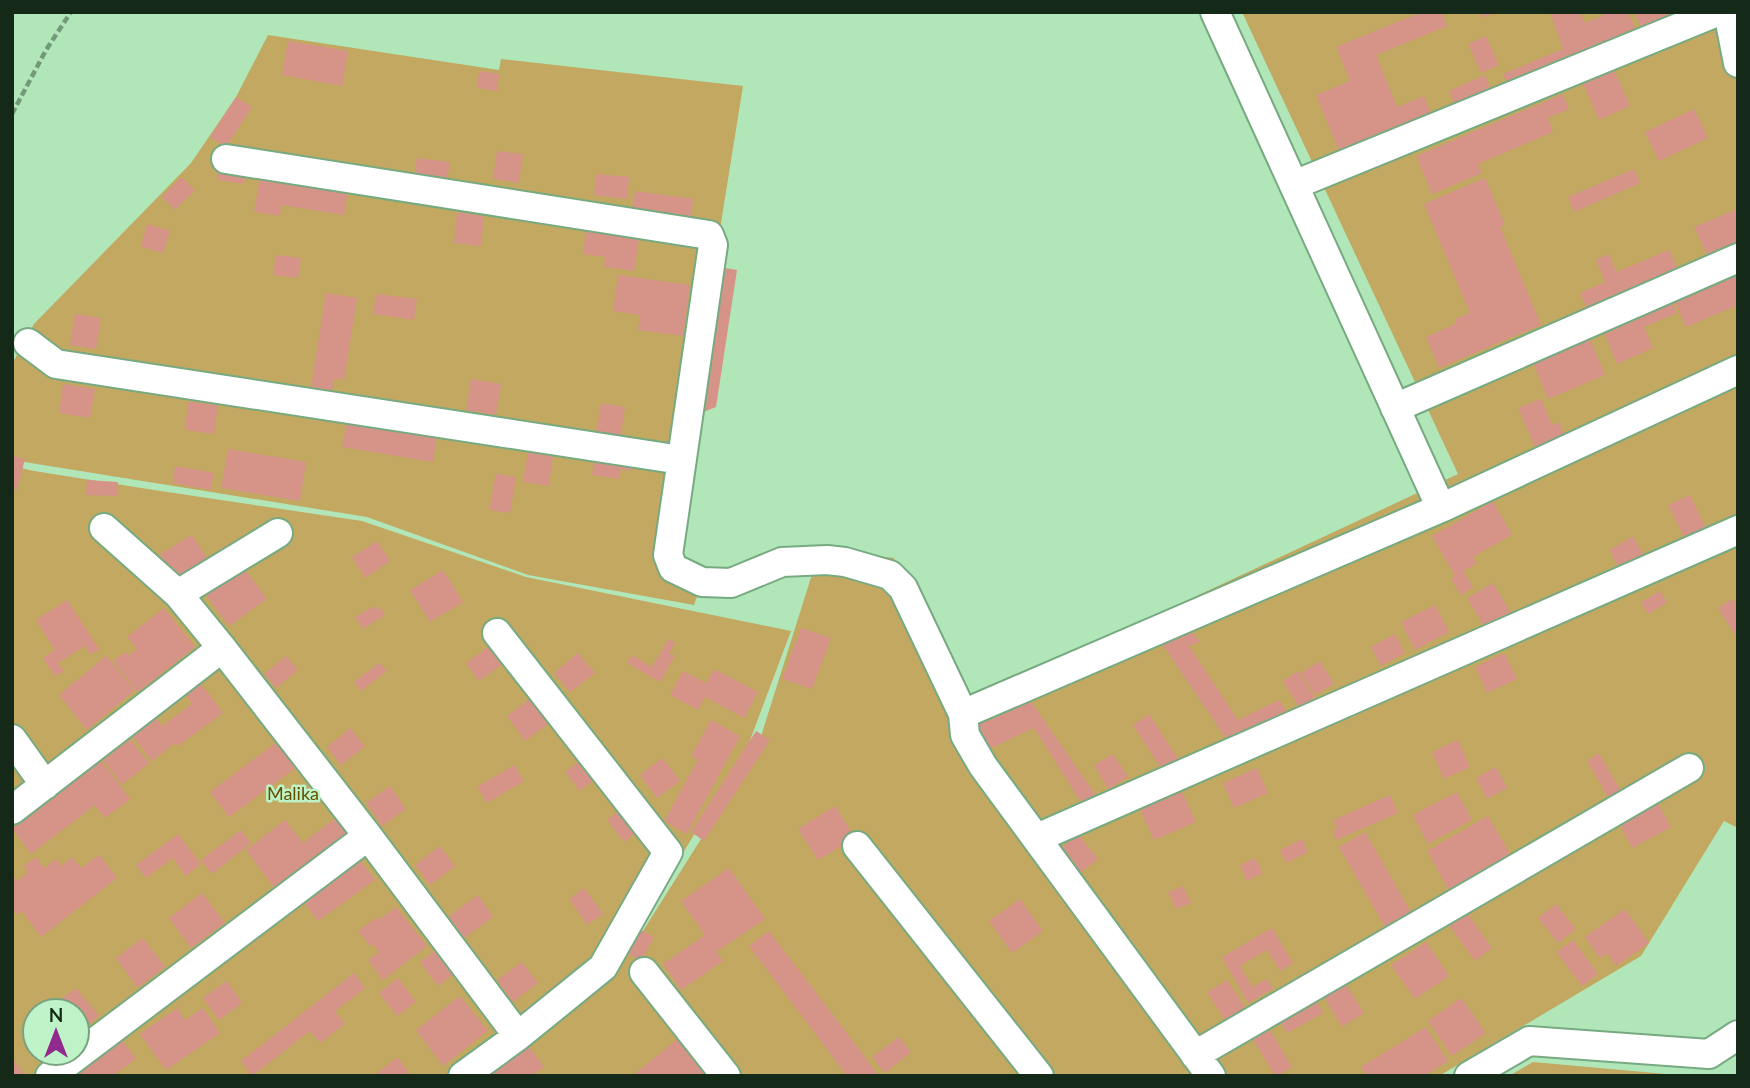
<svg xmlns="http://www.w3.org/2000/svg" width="1750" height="1088" font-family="Lato,sans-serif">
  <rect width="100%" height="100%" fill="#b1e6b9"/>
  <path fill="#c2a861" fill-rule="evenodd" d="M1242 12H1734L1738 31V828L1724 821 1641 956 1439 1076H478L617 972 756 752 820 549 894 558 957 708 1458 474Z
    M268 35 499 70 501 59 743 86 666 565 702 582 694 605 528 575 367 517 12 460V364L34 324 191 163 236 97Z
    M12 466 34 471 154 490 362 521 526 577 791 631 749 743 614 968 464 1076H12ZM35 1011H77V1053H35Z
    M1533 1062 1688 1076H1509Z"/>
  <path fill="#d69489" d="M1422 12H1442L1447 26 1376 55 1397 107 1424 96 1436 126 1344 163 1316 95 1350 81 1336 47Z
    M1480 12H1497L1482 18Z
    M1550 12H1580L1585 23 1603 16 1602 12H1628L1638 35 1510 90 1503 74 1563 49Z
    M1634 12H1697L1644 35Z
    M1486 36 1499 65 1481 73 1468 44Z
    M288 41 348 51 342 86 282 75Z
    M1614 70 1630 106 1599 120 1583 84Z
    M479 71 499 74 497 91 477 88Z
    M1485 75 1492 93 1457 108 1449 91Z
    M1563 94 1569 109 1548 118 1553 132 1478 164 1482 173 1432 194 1416 156Z
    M236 97 252 107 226 147 210 137Z
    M1694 109 1708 138 1659 161 1645 132Z
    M497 151 523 154 519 183 493 179Z
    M417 158 450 162 447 181 414 177Z
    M219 167 246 172 244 184 217 180Z
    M1634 169 1640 183 1574 212 1568 197Z
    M596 174 629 177 627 199 594 195Z
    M181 177 195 190 175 210 162 197Z
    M260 177 348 191 344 215 281 205 280 216 254 212Z
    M1485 178 1505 225 1500 227 1541 325 1439 368 1426 337 1457 323 1455 319 1470 313 1424 204Z
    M635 191 693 199 691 218 632 210Z
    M1738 209V244L1708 257 1694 227Z
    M457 212 484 216 481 246 454 243Z
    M147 224 170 231 163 253 141 247Z
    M587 224 640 232 634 271 604 267 605 257 583 254Z
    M1669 250 1678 270 1587 308 1580 293 1605 282 1596 260 1609 254 1616 272Z
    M276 255 301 258 298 278 273 275Z
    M714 266 737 270 716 407 691 417Z
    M1734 269 1738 278V305L1686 327 1672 295Z
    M618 275 690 285 683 336 638 330 640 315 613 311Z
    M326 293 357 298 344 380 334 379 332 390 311 387Z
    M376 294 417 299 414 320 373 314Z
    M1668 294 1677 313 1644 327 1653 348 1617 364 1600 323Z
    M75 314 101 318 96 349 70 345Z
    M1587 332 1605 375 1548 399 1530 356Z
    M471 379 501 384 496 415 466 410Z
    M63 384 95 389 90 418 59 413Z
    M1541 399 1552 425 1559 422 1565 437 1536 449 1518 408Z
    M188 402 218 405 214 434 185 430Z
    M601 403 625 407 620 439 596 435Z
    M348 416 437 435 433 462 342 447Z
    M228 449 306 462 300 501 221 488Z
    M528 452 553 456 549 486 523 482Z
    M12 456 25 459 17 490 12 488Z
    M595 458 632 464 631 471 621 469 619 479 592 475Z
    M175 466 214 473 211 490 173 483Z
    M496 474 516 477 510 513 489 510Z
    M87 480 118 482 117 496 86 495Z
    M1690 495 1707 530 1686 541 1668 505Z
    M1493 501 1512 535 1473 557 1477 563 1455 576 1432 536Z
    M192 535 210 563 178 583 160 554Z
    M1633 536 1645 557 1621 571 1609 550Z
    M377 541 390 561 365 578 352 557Z
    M243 567 267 599 229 626 206 595Z
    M443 570 463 602 430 622 410 590Z
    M1463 571 1473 587 1461 595 1451 579Z
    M1493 583 1511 613 1485 628 1467 598Z
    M1660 591 1667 603 1648 614 1641 602Z
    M1732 599 1738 609V639L1718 608Z
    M67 600 99 649 91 655 84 646 58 663 64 671 55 676 43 658 55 650 36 620Z
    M1435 605 1449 632 1415 650 1401 622Z
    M374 606 377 610 381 608 385 615 363 629 355 617Z
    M164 608 195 647 138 692 113 661 125 652 128 656 137 649 127 637Z
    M801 628 831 638 812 689 782 679Z
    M1189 628 1200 642 1189 646 1238 720 1279 700 1292 720 1231 746 1163 645Z
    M1395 634 1405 653 1381 666 1371 647Z
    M669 639 675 643 669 653 675 656 660 682 627 663 632 655 652 667Z
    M491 645 504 663 479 681 466 663Z
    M578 653 595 673 570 692 554 673Z
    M1504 653 1517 679 1487 693 1475 667Z
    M106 656 135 690 87 730 59 695Z
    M286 656 298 670 276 688 264 674Z
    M1320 661 1334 684 1315 695 1301 673Z
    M379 663 387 671 361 691 354 682Z
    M714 669 758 692 744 718 705 697 698 710 670 695 683 671 706 683Z
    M1298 671 1319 704 1303 714 1283 681Z
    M198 680 223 713 178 746 175 743 152 761 129 732 153 714 162 726 192 704 183 691Z
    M535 695 553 720 525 741 507 716Z
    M1029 699 1100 801 1084 807 1034 728 980 753 968 728Z
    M1149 714 1181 763 1164 773 1133 725Z
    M711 720 740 736 687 834 664 821 698 760 691 756Z
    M350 728 365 746 341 765 327 747Z
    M756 731 770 740 704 841 691 832Z
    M130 739 149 763 122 785 103 760Z
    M1458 740 1470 767 1444 779 1432 752Z
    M278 741 297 767 229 817 210 792Z
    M1599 753 1625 799 1613 806 1587 761Z
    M96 754 130 799 105 818 95 805 31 854 12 828V818Z
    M1113 754 1128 777 1108 789 1094 765Z
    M585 756 600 775 580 791 565 772Z
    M662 758 680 781 657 798 640 775Z
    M514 765 524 781 487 803 477 787Z
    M1496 767 1507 788 1487 799 1476 778Z
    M1257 768 1268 793 1234 808 1223 783Z
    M1178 784 1196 822 1154 840 1137 803Z
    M390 786 406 809 382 826 366 803Z
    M1457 792 1472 820 1428 844 1413 815Z
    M1390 795 1398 813 1336 840 1332 831 1337 829 1333 820Z
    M1657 802 1671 827 1632 848 1619 823Z
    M626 805 643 827 624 842 607 820Z
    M835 806 855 838 818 860 798 829Z
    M338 816 352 835 278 893 246 850 285 820 303 843Z
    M1488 816 1513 859 1451 894 1427 851Z
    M241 830 251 843 212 874 201 860Z
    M1365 832 1412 914 1386 929 1339 847Z
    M178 834 201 864 186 876 173 858 146 878 136 865Z
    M1078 834 1098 859 1076 876 1056 852Z
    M1302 839 1308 852 1286 863 1280 850Z
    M440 846 455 866 430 885 415 865Z
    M99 855 117 878 41 937 22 911 17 915 12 908V875L17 881 28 872 24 866 36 857 44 868 56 859 61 866 72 857 81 868Z
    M357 856 375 880 318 921 300 897Z
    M1255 858 1263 873 1247 881 1240 865Z
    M729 868 765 919 716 952 723 961 681 990 663 964 705 935 681 901Z
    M1183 886 1191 903 1176 909 1168 892Z
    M584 888 603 914 587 925 569 899Z
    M202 893 225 923 191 948 169 918Z
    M478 895 493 917 464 938 448 917Z
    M1020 899 1043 931 1012 953 989 921Z
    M1556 904 1576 929 1558 943 1538 918Z
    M396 907 427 946 383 980 368 960 379 952 373 944 370 946 358 931 377 917 379 920Z
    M1625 909 1649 943 1616 966 1607 953 1600 958 1585 937Z
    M1467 913 1492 948 1475 961 1449 925Z
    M635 927 654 937 641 961 622 951Z
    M1272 928 1293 963 1280 971 1267 950 1240 966 1252 987 1267 979 1273 989 1248 1003 1222 957Z
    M769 931 808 982 879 1076H847L749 946Z
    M143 938 165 967 138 988 116 958Z
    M1573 940 1598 974 1582 986 1556 952Z
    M1426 942 1449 976 1415 999 1391 965Z
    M439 948 457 971 438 986 420 962Z
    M522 962 538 983 513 1002 497 980Z
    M354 973 365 988 335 1011 345 1024 320 1043 310 1031 252 1076 241 1061Z
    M398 978 416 1002 397 1016 379 993Z
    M1227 980 1245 1007 1225 1020 1207 992Z
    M227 981 242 1003 219 1020 203 998Z
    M1344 982 1364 1013 1342 1027 1323 995Z
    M76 988 99 1016 77 1033V1011H46Z
    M460 996 488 1031 443 1066 416 1030Z
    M1314 996 1323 1013 1287 1033 1278 1017Z
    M1461 998 1486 1033 1452 1056 1428 1021Z
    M177 1008 185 1020 203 1008 220 1033 166 1070 140 1034Z
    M35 1020V1045L23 1029Z
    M1265 1022 1292 1067 1278 1076H1275L1248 1031Z
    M1426 1027 1448 1061 1424 1076H1367L1361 1067Z
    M685 1033 712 1065 699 1076H632Z
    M120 1037 136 1059 112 1076H66Z
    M899 1037 911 1052 885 1073 872 1057Z
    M526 1043 544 1067 532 1076H483Z
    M397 1057 411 1076H374Z
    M12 1058 26 1076H12Z"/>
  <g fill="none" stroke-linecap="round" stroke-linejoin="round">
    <g stroke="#77aa80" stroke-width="32">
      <path id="minor" d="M1215 12 1441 508
        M1728 12 1738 63
        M226 159 709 235 713 245 668 555 673 568 702 582 731 583 782 562 827 560 845 562 890 575 903 588 963 714 965 735 983 766 1211 1076
        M1294 185 1717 12
        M28 343 56 364 681 460
        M1395 408 1738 258
        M104 528 178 594 222 648 368 836 518 1036
        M178 594 278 533
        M963 714 1441 508 1738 370
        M12 739 45 785
        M12 810 222 648
        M1037 838 1738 530
        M857 846 1039 1076
        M644 972 726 1076
        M1195 1055 1689 768
        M50 1076 368 836
        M463 1076 518 1036 603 967 668 852 497 633
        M1469 1076 1529 1041 1709 1054 1738 1035"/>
    </g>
    <path stroke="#729a78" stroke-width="4.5" stroke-dasharray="7 3.5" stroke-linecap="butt" d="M12 114 46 50 71 12"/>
    <use href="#minor" stroke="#fff" stroke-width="28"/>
  </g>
  <g text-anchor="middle" stroke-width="5" stroke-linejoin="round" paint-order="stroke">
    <g font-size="18" fill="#654f01" stroke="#bdf3c6">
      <text x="293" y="800">Malika</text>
    </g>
  </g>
  <rect width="1750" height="1088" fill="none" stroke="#142918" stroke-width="28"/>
  <g transform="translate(56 1032)"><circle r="33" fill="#bdf3c6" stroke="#79a280" stroke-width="2"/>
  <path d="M0-5L12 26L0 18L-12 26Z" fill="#91298e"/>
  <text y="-10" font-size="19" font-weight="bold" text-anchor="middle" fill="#142918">N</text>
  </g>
</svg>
